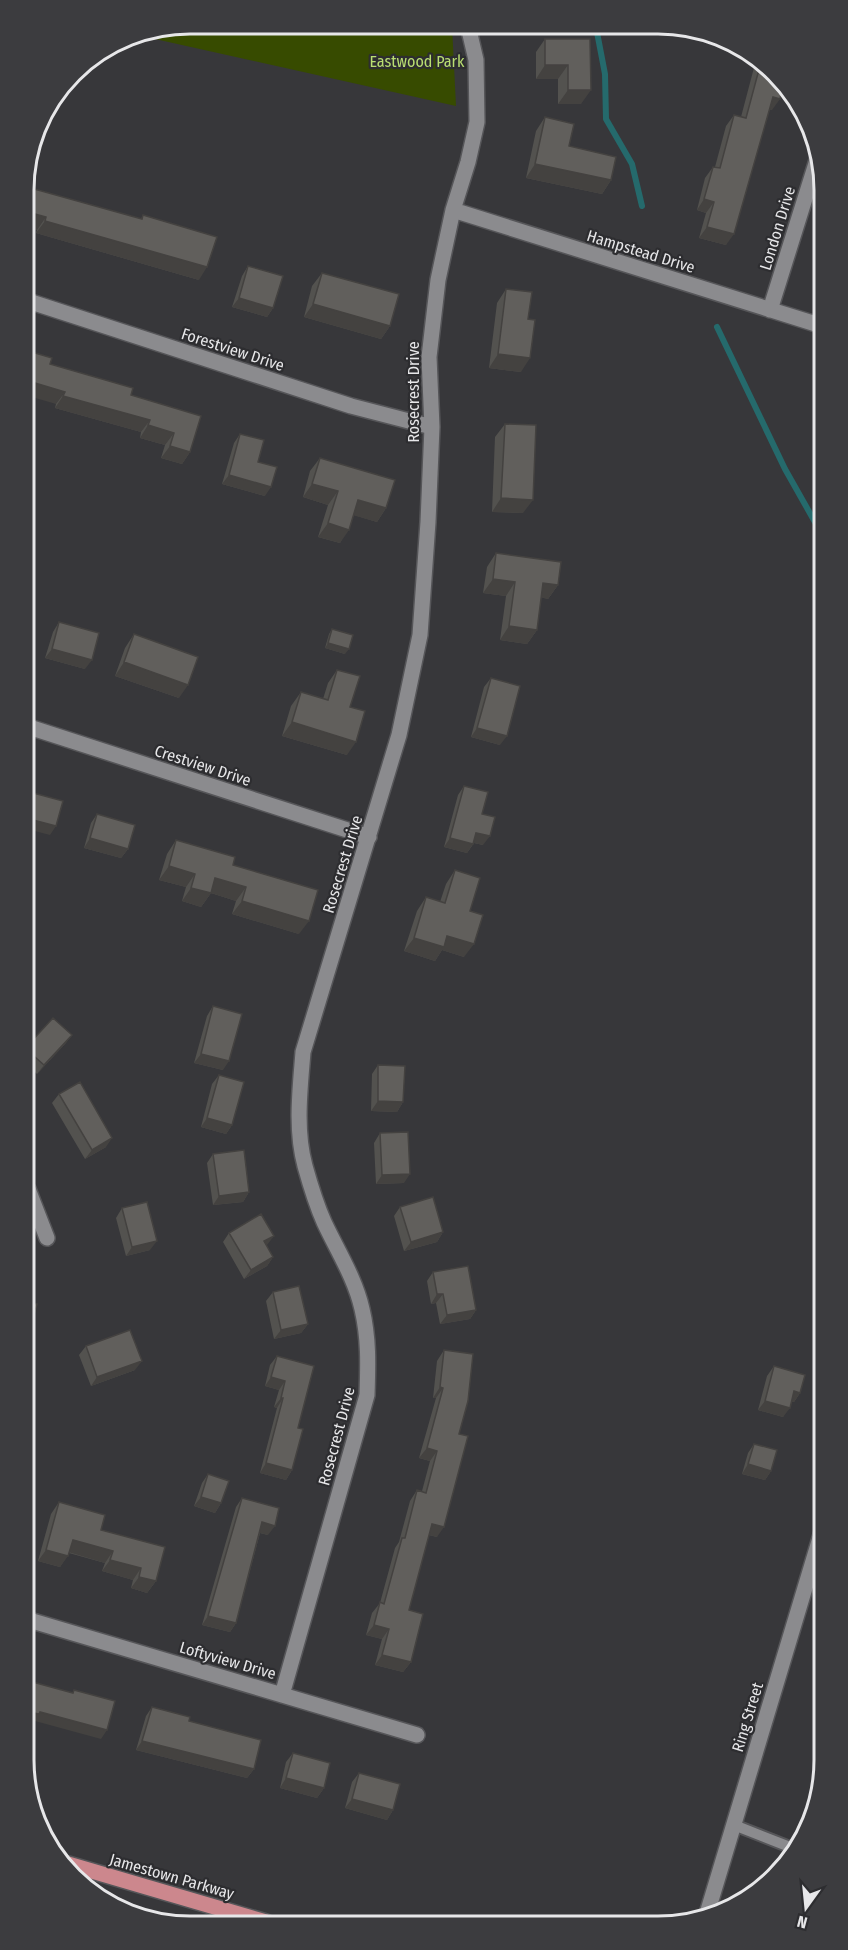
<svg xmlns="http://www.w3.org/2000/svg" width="848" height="1950" font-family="'Fira Sans Condensed',sans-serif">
  <rect width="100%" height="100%" fill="#37373a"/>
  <path fill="#374b00" d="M190 24 452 26 456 106 137 35Z"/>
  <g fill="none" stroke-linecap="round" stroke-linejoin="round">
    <path stroke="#256a6c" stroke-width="6" d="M596 27 605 74 606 119 632 164 642 206
      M717 327 785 469 820 531"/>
    <g stroke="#565659" stroke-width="14">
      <path id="lane" d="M734 1825 795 1849"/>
    </g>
    <g stroke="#565659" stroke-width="18">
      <path id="street" d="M453 210 819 325
        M25 300 351 406 432 427
        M770 310 818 157
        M26 726 369 837
        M28 1189 47 1238
        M29 1620 417 1735
        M282 1695 367 1395C368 1365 369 1339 362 1309 355 1278 337 1250 324 1222 316 1204 310 1184 305 1166 295 1129 300 1090 303 1052L399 735 420 635 428 522 432 427 429 357 438 280 453 210 468 162 477 122 476 60 468 26
        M706 1917 823 1528"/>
    </g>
    <g stroke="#565659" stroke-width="18">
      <path id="primary" d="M68 1864 266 1922"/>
    </g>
    <use href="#lane" stroke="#8b8b8e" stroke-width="10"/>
    <use href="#street" stroke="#8b8b8e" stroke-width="15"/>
    <use href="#primary" stroke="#cc878d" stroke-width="15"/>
  </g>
  <path fill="#53524f" d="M545 39H590L581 104H558V79H536V52Z
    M756 60 768 66 772 110 769 109 726 245 699 238 706 213 697 210 705 178 713 167H715L726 126 734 115 741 117Z
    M545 117 569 146 611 180 602 194 526 178 536 131Z
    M24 183 27 187 141 219 143 215 199 280 36 233 37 230 25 226Z
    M248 266 273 308 267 317 232 307 242 276Z
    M322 273 390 326 381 339 304 317 312 286Z
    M506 289 521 372 489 368 497 303Z
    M50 364 131 395 201 416 190 452 182 464 161 458 165 445 140 438 141 432 55 408 56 404Z
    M505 424 523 513 492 512 495 437Z
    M240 434 258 462 265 496 222 484 234 443Z
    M320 458 386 508 377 522 354 515 340 543 318 537 328 505 303 497 310 471Z
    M496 553 558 585 548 599 541 597 537 630 527 644 500 640 506 596 483 593 487 567Z
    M59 622 85 669 45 658 53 632Z
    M332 629 345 654 325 648 329 634Z
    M134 634 179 698 115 676 125 648Z
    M337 670 347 755 282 736 291 706 301 692 323 699 328 683Z
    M491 678 500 745 471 737 484 687Z
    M464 786 482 814 483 845 474 843 467 853 444 847 458 795Z
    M97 814 128 849 121 858 84 848 91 823Z
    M176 840 233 865 299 934 232 914 236 901 211 893 201 907 182 901 186 887 159 880 167 854Z
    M455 870 470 911 464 957 442 950 435 961 404 951 417 911 426 897 440 902 446 884Z
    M213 1006 223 1070 194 1063 207 1016Z
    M72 1035 65 1044 37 1074 27 1065V1046Z
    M378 1065 403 1102 397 1112 371 1111 372 1074Z
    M219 1075 232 1125 226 1134 201 1127 212 1084Z
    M59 1094 106 1147 85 1159 52 1103Z
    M380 1133 404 1183 376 1184 374 1143Z
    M213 1154 249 1192 243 1202 213 1205 207 1163Z
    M400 1207 443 1232 437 1242 404 1251 394 1216Z
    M122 1208 150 1250 126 1256 116 1218Z
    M229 1233 267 1245V1246L273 1257 267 1266 244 1279 223 1242Z
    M433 1272 476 1310 470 1319 440 1324 436 1303 431 1304 427 1281Z
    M273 1292 308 1324 301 1333 274 1339 266 1301Z
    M86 1346 135 1370 91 1386 79 1355Z
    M444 1350 459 1434 437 1537 429 1535 409 1610 411 1662 403 1672 375 1665 382 1639 366 1635 372 1613 380 1603 395 1548 399 1542 410 1501 417 1490 422 1491 430 1461 419 1458 436 1398H433L437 1361Z
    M277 1356 314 1366 298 1428 292 1470 286 1480 260 1473 277 1408 274 1407 279 1390 265 1386 270 1365Z
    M774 1366 800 1393 794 1402 791 1401 783 1417 758 1410 767 1376Z
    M754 1444 771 1471 765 1480 742 1474 748 1453Z
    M208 1474 221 1503 215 1513 194 1506 202 1483Z
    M242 1498 268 1535 260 1533 236 1623 230 1632 202 1625 236 1507Z
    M59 1502 101 1530 156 1581 147 1593 131 1588 133 1580 102 1571 105 1563 69 1553 60 1567 38 1561 51 1514Z
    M152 1707 189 1721 254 1769 247 1778 136 1750 146 1716Z
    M293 1753 324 1788 317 1798 280 1788 286 1762Z
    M359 1773 393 1810 387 1820 345 1808 352 1782Z"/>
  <path fill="#444240" d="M545 65H568L558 79H536Z
    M568 90H591L581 104H558Z
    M773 97 780 99 772 110 765 108Z
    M535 164 611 180 602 194 526 178Z
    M704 199 714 202 706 213 697 210Z
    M24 211 46 217 37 230 25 226Z
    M45 221 207 267 199 280 36 233Z
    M707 227 734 234 726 245 699 238Z
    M239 298 273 308 267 317 232 307Z
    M313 304 390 326 381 339 304 317Z
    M498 354 530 358 521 372 489 368Z
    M25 380 65 392 56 404 25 395Z
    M63 396 150 420 141 432 55 408Z
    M148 425 174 433 165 445 140 438Z
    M170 446 190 452 182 464 161 458Z
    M229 475 271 487 265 496 222 484Z
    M312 484 338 491 328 505 303 497Z
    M501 498 533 500 523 513 492 512Z
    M358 500 386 508 377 522 349 514Z
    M328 523 349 530 340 543 318 537Z
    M493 579 515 582 506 596 483 593Z
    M543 583 558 585 548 599 534 596Z
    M509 626 537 630 527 644 500 640Z
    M328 643 349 649 345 654 325 648Z
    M52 649 92 660 85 669 45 658Z
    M124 662 188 685 179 698 115 676Z
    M292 722 356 742 347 755 282 736Z
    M477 728 507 736 500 745 471 737Z
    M29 819 56 826 50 835 27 829Z
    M476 833 490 836 483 845 470 842Z
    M90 838 128 849 121 858 84 848Z
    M450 838 473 844 467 853 444 847Z
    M169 866 195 874 186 887 159 880Z
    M215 878 246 887 236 901 211 893 201 907 182 901 191 888Z
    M242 901 309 921 299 934 232 914Z
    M447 936 474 944 464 957 442 950 435 961 404 951 414 938Z
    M72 1035 65 1044 37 1074 44 1065Z
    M201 1054 229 1061 223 1070 194 1063Z
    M378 1101 403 1102 397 1112 371 1111Z
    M207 1118 232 1125 226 1134 201 1127Z
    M112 1138 106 1147 85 1159 92 1150Z
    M410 1174 404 1183 376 1184 382 1175Z
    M249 1192 243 1202 213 1205 219 1196Z
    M443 1232 437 1242 404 1251 411 1242Z
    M274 1236 267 1245 258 1251 264 1241Z
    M157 1241 150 1250 126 1256 132 1247Z
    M273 1257 267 1266 244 1279 251 1270Z
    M437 1294H443L436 1303 431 1304Z
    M476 1310 470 1319 440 1324 447 1315Z
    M308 1324 301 1333 274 1339 281 1330Z
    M142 1361 135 1370 91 1386 97 1377Z
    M271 1377 285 1381 279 1390 265 1386Z
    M440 1387 443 1388 436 1398H433Z
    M794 1391 800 1393 794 1402 788 1400Z
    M281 1398H283L277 1408 274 1407Z
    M765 1401 790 1408 783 1417 758 1410Z
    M427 1448 437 1451 430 1461 419 1458Z
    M266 1463 292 1470 286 1480 260 1473Z
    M748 1464 771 1471 765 1480 742 1474Z
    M201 1497 221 1503 215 1513 194 1506Z
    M262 1522 275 1526 268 1535 256 1532Z
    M432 1524 444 1527 437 1537 425 1534Z
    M73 1540 113 1551 105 1563 65 1551Z
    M46 1550 68 1556 60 1567 38 1561Z
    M110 1560 141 1568 133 1580 102 1571Z
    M139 1577 156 1581 147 1593 131 1588Z
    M208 1616 236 1623 230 1632 202 1625Z
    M374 1625 389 1629 382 1639 366 1635Z
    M382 1655 411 1662 403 1672 375 1665Z
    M29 1712H40L107 1730 101 1739 35 1721 33 1723H29Z
    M142 1741 254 1769 247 1778 136 1750Z
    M286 1778 324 1788 317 1798 280 1788Z
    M352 1799 393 1810 387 1820 345 1808Z"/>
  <path fill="#615f5c" stroke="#444240" stroke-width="1.5" d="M545 39H590L591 90H568V65H545Z
    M761 62 768 66 782 89 780 99 773 97 734 234 707 227 714 202 704 199 713 167 720 168 734 115 746 118Z
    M545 117 574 124 569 146 616 157 611 180 535 164Z
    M24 183 28 184 27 187 142 219 143 215 217 237 207 267 45 221 46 217 24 211Z
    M248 266 283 276 273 308 239 298Z
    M322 273 399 294 390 326 313 304Z
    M506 289 532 292 528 319 535 320 530 358 498 354Z
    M25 350 52 358 50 364 133 388 131 395 201 416 190 452 170 446 174 433 148 425 150 420 63 396 65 392 25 380Z
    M505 424 536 425 533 500 501 498Z
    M240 434 264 440 258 462 277 467 271 487 229 475Z
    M320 458 395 480 386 508 358 500 349 530 328 523 338 491 312 484Z
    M496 553 561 562 558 585 543 583 537 630 509 626 515 582 493 579Z
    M26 597 30 599 26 613Z
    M59 622 99 633 92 660 52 649Z
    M332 629 353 635 349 649 328 643Z
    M134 634 198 657 188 685 124 662Z
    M337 670 360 676 350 707 365 711 356 742 292 722 301 692 328 700Z
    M491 678 520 686 507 736 477 728Z
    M464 786 488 792 482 814 495 817 490 836 476 833 473 844 450 838Z
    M26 791 63 801 56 826 29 819 27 830Z
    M97 814 135 825 128 849 90 838Z
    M176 840 235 857 233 865 318 890 309 921 242 901 246 887 215 878 211 893 191 888 195 874 169 866Z
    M455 870 480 878 470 911 483 915 474 944 447 936 444 947 414 938 426 897 445 903Z
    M213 1006 242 1014 229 1061 201 1054Z
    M53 1018 72 1035 44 1065 27 1050V1046Z
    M378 1065 405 1066 403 1102 378 1101Z
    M219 1075 244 1082 232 1125 207 1118Z
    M80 1082 112 1138 92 1150 59 1094Z
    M408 1132 410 1174 382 1175 380 1133Z
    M244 1150 249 1192 219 1196 213 1154Z
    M433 1197 443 1232 411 1242 400 1207Z
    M147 1202 157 1241 132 1247 122 1208Z
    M261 1214 274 1236 264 1241 273 1257 251 1270 229 1233Z
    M468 1266 476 1310 447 1315 443 1294H437L433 1272Z
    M299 1286 308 1324 281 1330 273 1292Z
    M28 1302 37 1304 30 1329H28Z
    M130 1330 142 1361 97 1377 86 1346Z
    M444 1350 473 1354 468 1401 459 1434 468 1436 444 1527 432 1524 409 1610 423 1614 411 1662 382 1655 389 1629 374 1625 380 1602 384 1604 402 1538H405L417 1490 426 1493 437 1451 427 1448 443 1388 440 1387Z
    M277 1356 314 1366 298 1428 303 1429 292 1470 266 1463 283 1398H281L285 1381 271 1377Z
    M774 1366 805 1375 800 1393 794 1391 790 1408 765 1401Z
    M754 1444 777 1450 771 1471 748 1464Z
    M208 1474 229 1481 221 1503 201 1497Z
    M242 1498 279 1508 275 1526 262 1522 236 1623 208 1616Z
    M59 1502 105 1515 101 1530 165 1547 156 1581 139 1577 141 1568 110 1560 113 1551 73 1540 68 1556 46 1550Z
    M29 1681 73 1693 74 1690 115 1701 107 1730 40 1712 39 1714 29 1712Z
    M152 1707 190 1717 189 1721 261 1740 254 1769 142 1741Z
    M293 1753 330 1763 324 1788 286 1778Z
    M359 1773 400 1784 393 1810 352 1799Z"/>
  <g text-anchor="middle" stroke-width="4.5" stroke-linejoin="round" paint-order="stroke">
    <g font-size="16" fill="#b9de71" stroke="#2d2d30">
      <text x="417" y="67">Eastwood Park</text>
    </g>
    <g font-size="16" fill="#e7e7e9" stroke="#2d2d30">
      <text transform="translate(777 228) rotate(-73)" y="6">London Drive</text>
      <text transform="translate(641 251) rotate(17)" y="6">Hampstead Drive</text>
      <text transform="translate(233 349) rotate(18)" y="6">Forestview Drive</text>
      <text transform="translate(413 392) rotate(-90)" y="6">Rosecrest Drive</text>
      <text transform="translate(203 765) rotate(18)" y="6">Crestview Drive</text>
      <text transform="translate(342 864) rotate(-73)" y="6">Rosecrest Drive</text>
      <text transform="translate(336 1436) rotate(-75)" y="6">Rosecrest Drive</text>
      <text transform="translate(228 1660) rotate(16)" y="6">Loftyview Drive</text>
      <text transform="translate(747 1717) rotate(-73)" y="6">Ring Street</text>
      <text transform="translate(172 1876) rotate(16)" y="6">Jamestown Parkway</text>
    </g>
  </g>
  <path d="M0 0H848V1950H0ZM190 34H658A156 156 0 0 1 814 190V1760A156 156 0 0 1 658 1916H190A156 156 0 0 1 34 1760V190A156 156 0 0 1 190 34Z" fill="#3c3c3f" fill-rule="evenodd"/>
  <path fill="none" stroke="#e7e7e9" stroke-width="3" d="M190 34H658A156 156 0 0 1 814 190V1760A156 156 0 0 1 658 1916H190A156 156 0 0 1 34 1760V190A156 156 0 0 1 190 34Z"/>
  <g transform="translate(806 1908) rotate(195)" stroke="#2d2d30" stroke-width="4.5" paint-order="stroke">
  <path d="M0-4.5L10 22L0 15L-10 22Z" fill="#e7e7e9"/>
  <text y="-9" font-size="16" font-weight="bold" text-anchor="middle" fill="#e7e7e9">N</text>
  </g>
</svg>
